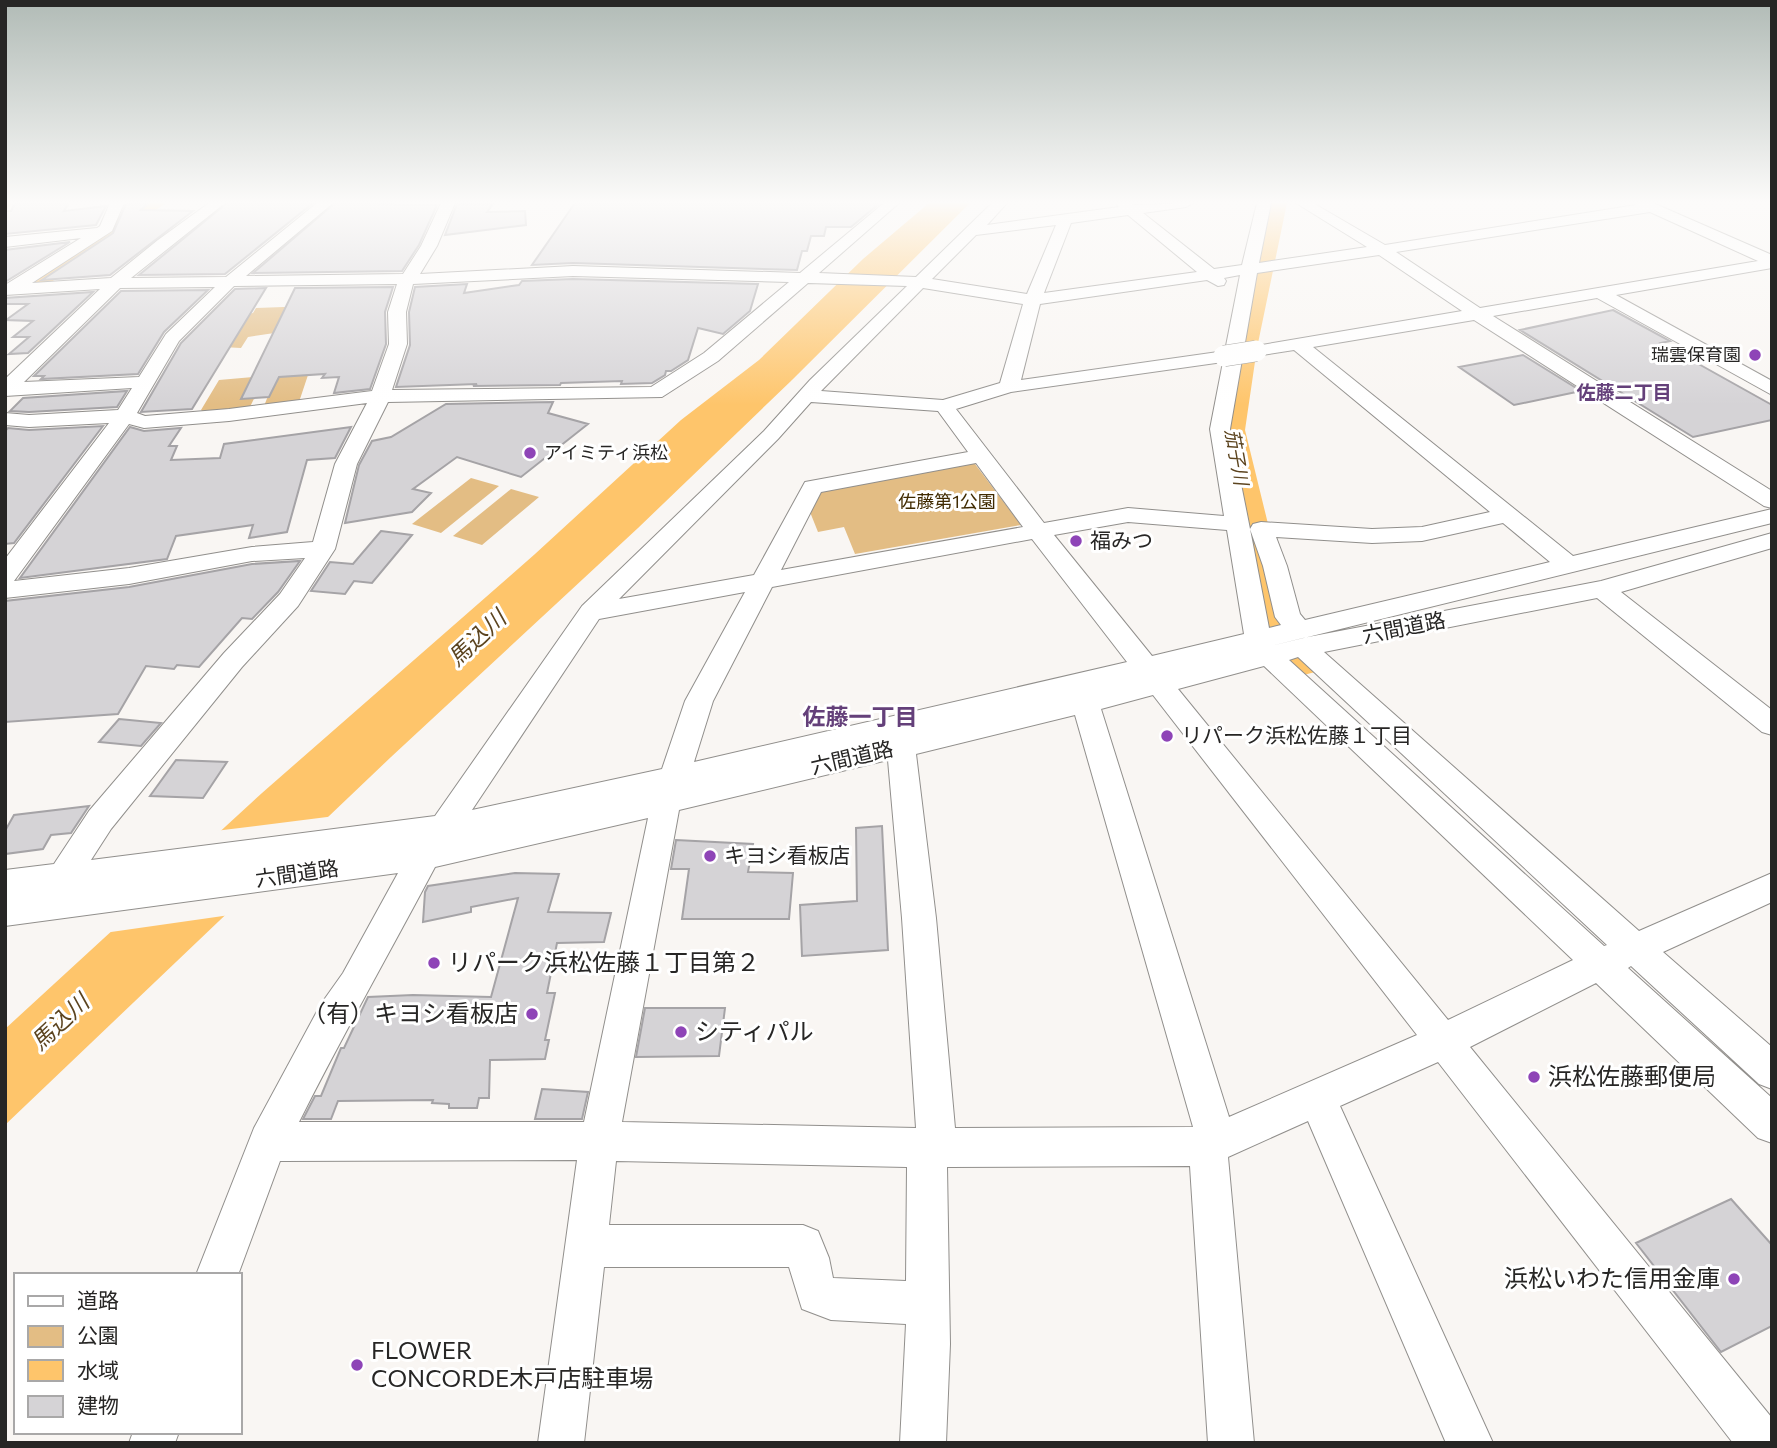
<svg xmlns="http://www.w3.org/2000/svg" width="1777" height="1448" font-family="Commissioner,'Noto Sans JP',sans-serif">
  <rect width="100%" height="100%" fill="#f9f6f3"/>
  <path fill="#e3bd84" d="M339 305 288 331 248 337 241 348 222 347 242 315 253 313 256 308Z
    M309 372 299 402 264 406 276 376Z
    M265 376 249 409 205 413 201 410 219 380Z
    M972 460 1021 525 855 554 844 527 818 532 808 507 818 488Z
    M471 478 499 486 441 533 412 524Z
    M511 489 539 497 482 545 453 536Z"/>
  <path fill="#fec56b" d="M929 203H970L791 381 638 528 391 757 5 1125V1029L262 793 535 554 681 420 759 360 863 259Z"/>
  <path fill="#f9f6f3" d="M335 816 230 915 104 933 215 831Z"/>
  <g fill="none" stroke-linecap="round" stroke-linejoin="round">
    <path stroke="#fec56b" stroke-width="4.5" d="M5 208 9 203"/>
    <path fill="#fec56b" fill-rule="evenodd" d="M140 203H166L44 287 35 290 26 287 22 282 26 277Z
      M1265 203H1287L1257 348 1245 430 1293 626 1321 662 1315 672 1300 676 1285 672 1254 630 1213 430 1229 348Z"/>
  </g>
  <path fill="#d5d3d6" stroke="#a5a3a6" stroke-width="2" d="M15 203H69L64 211 106 206 96 225 5 234V211H11Z
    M148 203 141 210 193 211 110 275 42 280 113 233 126 204Z
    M227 203H313L225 274 139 275Z
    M335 203 437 205 419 245 402 271 253 273Z
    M575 203H880L851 227H826L824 236H811L807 251H802L797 270 573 263 532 265Z
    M457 204H493L487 212 525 211 526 225 445 235Z
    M70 242 5 282V250Z
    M573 279 758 284 750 311 723 334 698 328 688 360 671 371H666L665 375 652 383 621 384 622 381 561 383 560 385 473 386 477 384 396 387 410 345 409 312 415 287 467 284 464 293 519 285 522 281Z
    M393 287 385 312 386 344 370 389 334 393 339 377 322 378 325 374 279 377 269 397 241 399 295 288Z
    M266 288 192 409 141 412 181 343 235 289Z
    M208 290 164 332 138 374 41 379 44 376H34L121 291Z
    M93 292 28 353 9 354 29 337H13L33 321 6 320 28 304H5V298Z
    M1613 310 1670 341 1661 343 1772 405V420L1693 437 1520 330Z
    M1523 355 1581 391 1514 405 1459 367Z
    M127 391 117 407 29 412 10 411 23 398Z
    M553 402 548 413 588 424 521 477 457 457 413 489 431 493 412 512 345 523 359 465 372 441 391 437 446 404Z
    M103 426 14 543 5 544V431L8 428 29 430Z
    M130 427 144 431 181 428 169 446H177L171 460 220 458 224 444 351 427 335 458 307 460 287 532 249 538 253 525 176 536 167 559 20 578Z
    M381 531 412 535 372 583 354 581 345 594 311 591 330 562 353 564Z
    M300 561 278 592 252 619 242 618 199 667 177 665 174 669 146 666 118 714 5 722V601L129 587 252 564Z
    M119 719 161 723 141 746 99 742Z
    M176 760 227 762 203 798 150 796Z
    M89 806 71 833 51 835 43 849 5 854V831L14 815Z
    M882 826 888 950 802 956 800 905 857 901 856 828Z
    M676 840 753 844 748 872 793 873 789 919H682L689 869H671Z
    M515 873 559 874 548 912 611 913 604 942 557 943 547 993H555L545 1040H549L545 1059 490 1060 489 1098H479L477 1108H449V1104L432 1103 433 1100 338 1101 331 1119H303L315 1096H321L341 1048H344L368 997 413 995 491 997 518 898 471 907V912L423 922 425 892 428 886Z
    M645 1008H725L719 1056 636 1057Z
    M542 1089 588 1092 582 1119H535Z
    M1731 1199 1772 1245V1326L1721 1352 1636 1243Z"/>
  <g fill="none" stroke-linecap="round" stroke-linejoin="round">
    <g stroke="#918f8c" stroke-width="2">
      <path id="minor" d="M110 203H124L112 231 32 283 111 278 158 240 209 203H225L131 278 226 277 317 203H333L246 276 403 274 421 246 441 203H455L437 246 420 274 573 266 800 273 884 203H899L819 273 916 277 992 203H1007L987 225 1119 207 1115 203H1131L1134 205 1193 203 1186 207 1143 213 1214 269 1242 265 1257 203H1271L1259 263 1367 247 1296 203H1313L1385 245 1636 205 1635 203H1653L1772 255V268L1616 295 1772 381V395L1597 298 1493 316 1772 491V508L1764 506 1474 320 1313 347 1573 556 1772 509V523L1165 672 1303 638 1601 581 1772 533V548L1621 592 1772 710V735L1762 732 1597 598 1324 652 1639 931 1772 873V902L1663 952 1772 1047V1089L1759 1084 1631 966 1628 968 1772 1098V1143L1758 1138 1596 983 1470 1047 1772 1418V1443H1733L1438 1062 1340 1106 1493 1443H1446L1308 1121 1228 1157 1254 1443H1208L1190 1166 947 1167 950 1344 946 1443H900L906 1324 831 1320 802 1309 789 1267H604L584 1443H538L577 1160 280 1161 238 1275H196L254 1128 321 1004 343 973 398 873 5 926V870L54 864 89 811 224 653 280 594 305 558 252 561 129 584 5 598V559L109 423 29 427 5 425V413L29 415 118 410 132 388 5 396V379L100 289 5 295V285L81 238 5 247V237L97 228 100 226ZM1650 212 1758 261 1480 308 1396 252ZM1128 215 1197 272 1044 293 1071 223ZM1056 225 1027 294 932 279 976 235ZM1379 255 1462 311 1256 346 1247 351 1256 356 1294 350 1490 512 1422 527 1372 529 1261 522 1253 524 1250 529 1230 429 1257 273ZM1240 275 1225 351 1021 380 1040 304 1207 280 1218 286 1224 285 1226 281 1224 278ZM573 276 789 282 704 353 651 387 392 390 407 344 406 312 413 284ZM808 283 907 286 810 380 764 431 582 606 435 816 91 860 111 829 242 667 298 606 335 549 357 464 388 402 662 397 718 361ZM397 284 388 312 389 344 372 391 229 409 145 416 137 413 179 341 234 286ZM215 287 166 334 139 377 24 382 120 288ZM923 288 1023 304 1000 383 943 400 821 391ZM1223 362 1210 429 1224 516 1128 508 1044 523 956 409 1011 392ZM811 402 938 411 968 452 805 482 754 575 619 599 778 439ZM367 403 335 464 313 542 252 547 129 568 14 581 129 424 144 428 229 421ZM976 463 1023 527 781 570 821 492ZM1128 522 1227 530 1244 634 1152 656 1054 535ZM1503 523 1550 562 1305 620 1300 614 1287 566 1276 537 1372 543 1422 541ZM1250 529 1263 566 1275 617 1281 625 1269 628ZM1032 539 1127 662 694 762 713 701 772 587ZM745 592 685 701 662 769 472 810 599 619ZM1298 657 1607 945 1604 946 1289 660ZM1264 666 1573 960 1448 1020 1178 689ZM1153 695 1417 1035 1229 1117 1101 709ZM1075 715 1193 1127 955 1128 936 918 916 754ZM888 760 902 918 916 1128 622 1122 679 810ZM648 818 584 1122H299C342 1036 390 952 435 867ZM616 1161 907 1167 906 1281 833 1278 829 1258 818 1231 803 1225H609Z
        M133 1432H179L175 1443H129Z"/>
    </g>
    <use href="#minor" fill="#fff" fill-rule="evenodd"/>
    <g stroke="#918f8c" stroke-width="22" stroke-linecap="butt">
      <path id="minor-bridge" d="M1224 356 1256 351"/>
    </g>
    <use href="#minor-bridge" stroke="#fff" stroke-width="21"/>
  </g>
  <linearGradient id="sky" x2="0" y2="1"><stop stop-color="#b1bbb6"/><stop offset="0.5" stop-color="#fcfbfa"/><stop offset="1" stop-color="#fcfbfa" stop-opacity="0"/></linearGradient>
  <rect width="1777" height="405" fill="url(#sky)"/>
  <g fill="#8e44b7" stroke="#fff" stroke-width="2.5">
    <circle cx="1755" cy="355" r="7"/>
    <circle cx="530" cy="453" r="7"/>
    <circle cx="1076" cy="541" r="7"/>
    <circle cx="1167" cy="736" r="7"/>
    <circle cx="710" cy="856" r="7"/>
    <circle cx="434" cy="963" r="7"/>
    <circle cx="532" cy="1014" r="7"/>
    <circle cx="681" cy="1032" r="7"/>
    <circle cx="1534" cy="1077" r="7"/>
    <circle cx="1734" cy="1279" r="7"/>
    <circle cx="357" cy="1365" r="7"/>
  </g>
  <g text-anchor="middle" stroke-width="6" stroke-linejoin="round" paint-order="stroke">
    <g font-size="18" fill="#272625" stroke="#fff" text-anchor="end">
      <text x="1741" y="361">瑞雲保育園</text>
      <text x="544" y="459" text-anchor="start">アイミティ浜松</text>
    </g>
    <g font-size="18" fill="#402a01" stroke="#fff">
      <text x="947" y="508">佐藤第1公園</text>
    </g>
    <g font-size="19" font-weight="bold" fill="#64407a" stroke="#fff">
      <text x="1624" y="399">佐藤二丁目</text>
    </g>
    <g font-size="19" font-style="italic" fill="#5c441f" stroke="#fff">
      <text transform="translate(1237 457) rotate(80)" y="7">茄子川</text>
    </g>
    <g font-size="21" fill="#272625" stroke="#fff" text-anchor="start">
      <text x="1090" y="548">福みつ</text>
      <text x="1181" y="743">リパーク浜松佐藤１丁目</text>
      <text x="724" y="863">キヨシ看板店</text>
    </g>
    <g font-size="21" fill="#272625" stroke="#fff">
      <text transform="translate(1404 628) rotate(-11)" y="7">六間道路</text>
      <text transform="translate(852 758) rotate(-13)" y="7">六間道路</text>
      <text transform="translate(297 874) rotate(-8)" y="7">六間道路</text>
    </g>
    <g font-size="23" font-style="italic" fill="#5c441f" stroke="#fff">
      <text transform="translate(477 638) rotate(-43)" y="8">馬込川</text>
      <text transform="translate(60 1022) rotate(-43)" y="8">馬込川</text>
    </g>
    <g font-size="23" font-weight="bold" fill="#64407a" stroke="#fff">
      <text x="860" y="725">佐藤一丁目</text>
    </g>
    <g font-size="24" fill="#272625" stroke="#fff" text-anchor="start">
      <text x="448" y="971">リパーク浜松佐藤１丁目第２</text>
      <text x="518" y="1022" text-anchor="end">（有）キヨシ看板店</text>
      <text x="695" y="1040">シティパル</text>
      <text x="1548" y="1085">浜松佐藤郵便局</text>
      <text x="1720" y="1287" text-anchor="end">浜松いわた信用金庫</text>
      <text x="371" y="1359">FLOWER<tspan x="371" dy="28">CONCORDE木戸店駐車場</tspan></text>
    </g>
  </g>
  <rect width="1777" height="1448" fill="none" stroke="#272625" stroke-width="14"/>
  <rect x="14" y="1273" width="228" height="161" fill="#ffffff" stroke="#a9a8a8" stroke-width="2"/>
  <rect x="28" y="1296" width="35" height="10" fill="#ffffff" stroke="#a9a8a8" stroke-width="2"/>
  <text x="77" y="1308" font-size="21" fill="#272625">道路</text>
  <rect x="28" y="1326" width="35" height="21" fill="#e3bd84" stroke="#a9a8a8" stroke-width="2"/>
  <text x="77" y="1343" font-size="21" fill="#272625">公園</text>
  <rect x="28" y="1360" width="35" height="21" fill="#fec56b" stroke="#a9a8a8" stroke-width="2"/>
  <text x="77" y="1378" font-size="21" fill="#272625">水域</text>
  <rect x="28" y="1396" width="35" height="21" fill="#d5d3d6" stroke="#a9a8a8" stroke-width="2"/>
  <text x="77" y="1413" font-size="21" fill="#272625">建物</text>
</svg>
